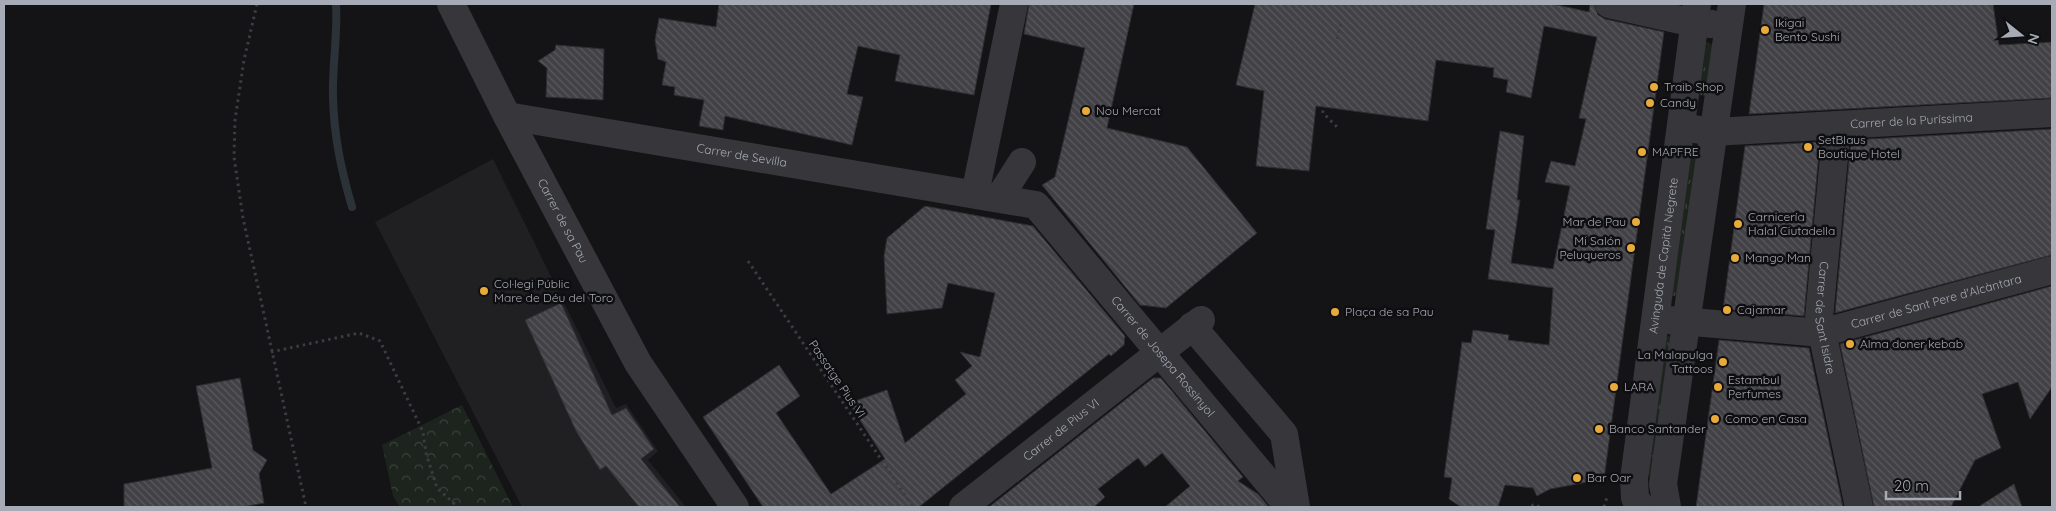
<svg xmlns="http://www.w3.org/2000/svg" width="2056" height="511" font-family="Quicksand,sans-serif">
  <defs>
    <pattern id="grass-tufts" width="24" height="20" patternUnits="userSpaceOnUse" patternTransform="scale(1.25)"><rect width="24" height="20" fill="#1d241d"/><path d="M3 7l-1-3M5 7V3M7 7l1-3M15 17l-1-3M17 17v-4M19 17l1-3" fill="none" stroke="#3b413c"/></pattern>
    <pattern id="forest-crowns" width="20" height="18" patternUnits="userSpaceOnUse" patternTransform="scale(1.25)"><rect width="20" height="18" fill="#1d241d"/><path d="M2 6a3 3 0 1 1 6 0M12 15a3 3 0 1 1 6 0" fill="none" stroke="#3b413c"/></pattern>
    <pattern id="building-back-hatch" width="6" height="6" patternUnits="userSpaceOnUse" patternTransform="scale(1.25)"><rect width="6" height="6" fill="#414146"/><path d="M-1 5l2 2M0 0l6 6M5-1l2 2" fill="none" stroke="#5a5a5e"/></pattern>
  </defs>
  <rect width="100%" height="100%" fill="#141416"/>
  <path fill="#202023" d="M493 159 616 408 626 404 658 451 648 460 686 507H522L375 222Z"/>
  <path fill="url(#grass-tufts)" d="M1708 42 1714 46 1708 96 1693 94 1702 44Z
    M1694 145 1700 148 1682 297 1667 295 1688 147Z
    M1669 336 1674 339 1658 476 1643 475 1663 338Z"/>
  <path fill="url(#forest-crowns)" d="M462 405 513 507H400L393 496 382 445Z"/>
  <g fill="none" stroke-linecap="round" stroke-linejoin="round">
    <path stroke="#2b3339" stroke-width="8" d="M336 4C338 35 332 66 333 97 334 137 341 169 352 207"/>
  </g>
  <path fill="url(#building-back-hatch)" stroke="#2e2e32" d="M719 4H991L974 95 895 81 900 55 858 46 847 94 863 97 852 145 725 116 723 130 699 126 704 100 674 95 675 87 662 85 666 62 658 59 655 40 659 18 716 27Z
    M1029 4H1134L1107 128 1187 147 1257 233 1166 308 1140 305 1042 185 1055 177 1085 48 1024 34Z
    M1255 4H1553L1589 12 1590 4H1594L1598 15 1605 19 1664 32 1604 479 1550 489 1537 496 1533 488 1505 485 1498 507H1461L1449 499 1452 478 1444 477 1462 342 1471 343 1473 330 1509 335 1508 340 1549 345 1553 288 1488 279 1495 230 1486 229 1500 131 1524 136 1517 200H1520L1511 263 1553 269 1570 186 1545 182 1551 161 1575 166 1586 119 1579 118 1597 37 1544 26 1531 98 1506 92 1508 80 1493 77 1494 68 1436 60 1428 121 1316 106 1309 171 1256 166 1264 91 1236 85Z
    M1764 4H1993L1999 45 2052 42V98L1749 114Z
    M556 45 604 49 603 100 546 97 547 68 538 61 555 50Z
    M2052 129V255L1835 313 1851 140Z
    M1820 142 1804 316 1723 309 1745 146Z
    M925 206 1033 226 1125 336 1124 345 1111 356 1109 354 919 507H763L703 417 779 365 800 396 776 413 831 494 885 459 849 403 887 390 905 443 966 394 955 380 972 366 960 352 980 357 995 293 948 283 942 308 887 314 884 256 887 238Z
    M2052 286V387L2030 419 2018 382 1982 394 2001 448 1975 460 1951 507H1874L1840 344Z
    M561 303 612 415 626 408 654 449 641 459 680 507H639L606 466 600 470 576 431 525 320Z
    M1719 340 1809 348 1843 507H1696Z
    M240 378 253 450 267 460 259 474 264 503 243 507H124V484L212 468 196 386Z
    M1153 378H1161L1243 477 1238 481 1258 494 1269 507H1165L1190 486 1162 453 1145 467 1138 458 1098 489 1105 497 1094 507H989Z
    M2014 484 2022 507H1978Z"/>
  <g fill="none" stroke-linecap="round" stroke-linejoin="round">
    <path stroke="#3c3d42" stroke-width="3" stroke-dasharray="2.5 4" stroke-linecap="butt" d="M257 4 244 60 235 120 234 157 243 218 306 507
      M1337 39 1341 23
      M1322 104 1323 113 1339 129
      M748 261 913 507
      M271 352 359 333 380 341 423 432 426 453 437 488 458 507
      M1532 507 1533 505 1541 507
      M1604 507 1607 497"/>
    <g stroke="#36363b" stroke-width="28">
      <path id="s1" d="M451 4 507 116 638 363 735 507"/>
      <path d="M1609 4 1694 23 1712 24"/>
      <path id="s2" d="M507 116 1036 205 1289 507"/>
      <path id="s3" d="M1837 125 1819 318 1859 507"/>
      <path id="s4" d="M1694 129 1713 132 2052 113"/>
      <path d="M975 194 1014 4"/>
      <path d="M999 198 1022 162"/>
      <path id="s5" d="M1669 320 1821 333 2052 270"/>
      <path d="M1192 326 1284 434 1296 507"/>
      <path id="s6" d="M963 507 1201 320"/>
      <path id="s7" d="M1641 507 1635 498 1634 479 1697 4"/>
      <path d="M1667 507 1663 484 1732 4"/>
    </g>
  </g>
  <g fill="#e8ab3b" stroke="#0f0f11" stroke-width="2">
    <circle cx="1765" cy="30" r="5"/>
    <circle cx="1654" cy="87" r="5"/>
    <circle cx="1650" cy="103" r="5"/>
    <circle cx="1086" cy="111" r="5"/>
    <circle cx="1808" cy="147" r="5"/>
    <circle cx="1642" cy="152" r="5"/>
    <circle cx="1636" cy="222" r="5"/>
    <circle cx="1738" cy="224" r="5"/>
    <circle cx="1631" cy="248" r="5"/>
    <circle cx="1735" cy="258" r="5"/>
    <circle cx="484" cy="291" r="5"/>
    <circle cx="1727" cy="310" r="5"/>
    <circle cx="1335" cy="312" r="5"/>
    <circle cx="1850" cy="344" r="5"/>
    <circle cx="1723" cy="362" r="5"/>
    <circle cx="1614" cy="387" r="5"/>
    <circle cx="1718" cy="387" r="5"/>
    <circle cx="1715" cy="419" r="5"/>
    <circle cx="1599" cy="429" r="5"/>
    <circle cx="1577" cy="478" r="5"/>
  </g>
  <g text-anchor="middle" stroke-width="5" stroke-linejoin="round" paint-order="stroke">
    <g font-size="12" fill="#a7abb5" stroke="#0f0f11" text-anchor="start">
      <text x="1775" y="27">Ikigai<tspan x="1775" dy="14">Bento Sushi</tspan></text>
      <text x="1664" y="91">Traib Shop</text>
      <text x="1660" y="107">Candy</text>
      <text x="1096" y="115">Nou Mercat</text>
      <text x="1818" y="144">SetBlaus<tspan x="1818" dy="14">Boutique Hotel</tspan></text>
      <text x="1652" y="156">MAPFRE</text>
      <text x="1748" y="221">Carnicería<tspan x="1748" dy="14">Halal Ciutadella</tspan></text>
      <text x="1626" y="226" text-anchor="end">Mar de Pau</text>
      <text x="1621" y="245" text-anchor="end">Mi Salón<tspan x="1621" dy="14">Peluqueros</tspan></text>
      <text x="1745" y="262">Mango Man</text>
      <text x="494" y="288">Col·legi Públic<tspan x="494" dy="14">Mare de Déu del Toro</tspan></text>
      <text x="1737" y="314">Cajamar</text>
      <text x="1345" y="316">Plaça de sa Pau</text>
      <text x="1860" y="348">Alma doner kebab</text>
      <text x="1713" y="359" text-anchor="end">La Malapulga<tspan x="1713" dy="14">Tattoos</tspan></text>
      <text x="1728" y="384">Estambul<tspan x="1728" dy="14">Perfumes</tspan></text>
      <text x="1624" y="391">LARA</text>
      <text x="1725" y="423">Como en Casa</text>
      <text x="1609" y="433">Banco Santander</text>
      <text x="1587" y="482">Bar Oar</text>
    </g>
    <g font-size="12" fill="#a7abb5" stroke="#0f0f11">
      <text dy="4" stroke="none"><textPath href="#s4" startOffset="218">Carrer de la Puríssima</textPath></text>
      <text dy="4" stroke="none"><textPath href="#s2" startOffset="238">Carrer de Sevilla</textPath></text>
      <text dy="4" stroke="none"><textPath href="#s1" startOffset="244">Carrer de sa Pau</textPath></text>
      <text dy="4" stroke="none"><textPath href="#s7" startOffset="255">Avinguda de Capità Negrete</textPath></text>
      <text dy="4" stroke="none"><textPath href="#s5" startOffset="272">Carrer de Sant Pere d'Alcàntara</textPath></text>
      <text dy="4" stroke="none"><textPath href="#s3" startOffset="194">Carrer de Sant Isidre</textPath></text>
      <text dy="4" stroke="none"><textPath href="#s2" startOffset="734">Carrer de Josepa Rossinyol</textPath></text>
      <text transform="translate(837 379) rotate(56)" y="4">Passatge Pius VI</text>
      <text dy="4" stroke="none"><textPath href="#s6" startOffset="125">Carrer de Pius VI</textPath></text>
    </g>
  </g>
  <rect width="2056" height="511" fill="none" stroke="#a7abb5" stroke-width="10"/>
  <g transform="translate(2021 35) rotate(107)" stroke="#0f0f11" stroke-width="4" paint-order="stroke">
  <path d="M0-4L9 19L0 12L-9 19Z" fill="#a7abb5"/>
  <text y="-8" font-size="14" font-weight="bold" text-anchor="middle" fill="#a7abb5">N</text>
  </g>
  <path d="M1886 491v8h74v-8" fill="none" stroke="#a7abb5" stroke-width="2.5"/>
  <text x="1894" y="491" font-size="15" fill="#a7abb5" stroke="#0f0f11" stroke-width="4" paint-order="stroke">20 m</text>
</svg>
